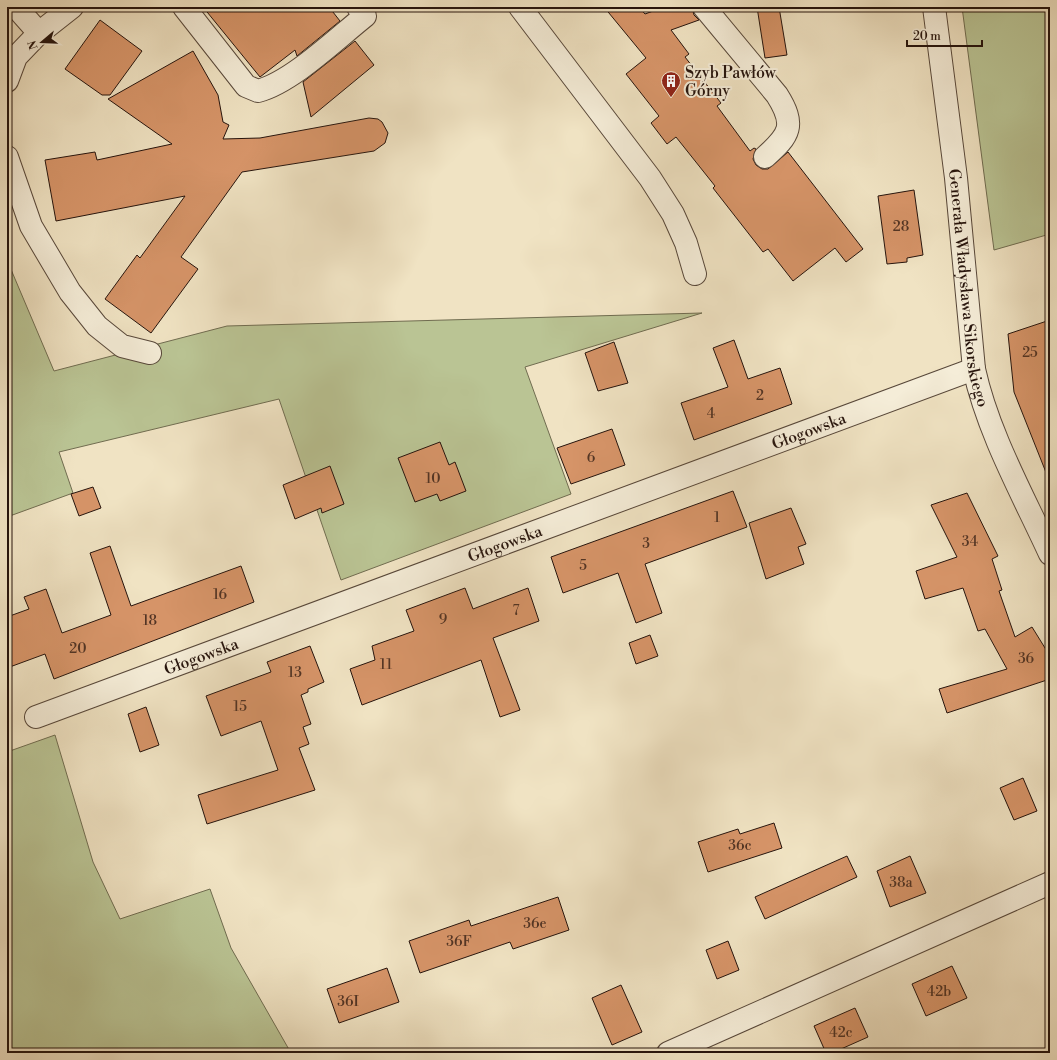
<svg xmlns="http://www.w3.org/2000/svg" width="1057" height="1060" font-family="'Libre Bodoni',serif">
  <rect width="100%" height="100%" fill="#f0e3c3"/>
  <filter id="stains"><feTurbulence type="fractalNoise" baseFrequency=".005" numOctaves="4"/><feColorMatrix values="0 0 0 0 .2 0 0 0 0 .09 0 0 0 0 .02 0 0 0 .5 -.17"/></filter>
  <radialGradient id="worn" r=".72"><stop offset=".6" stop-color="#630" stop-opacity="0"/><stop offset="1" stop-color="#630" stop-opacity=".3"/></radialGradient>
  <path fill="#bac494" stroke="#706c50" d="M962 7H1050V234L994 250Z
    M7 260 54 371 227 326 702 313 525 367 571 494 341 580 279 399 59 452 73 493 7 517Z
    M55 735 93 862 120 919 210 889 231 948 291 1053H7V752Z"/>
  <path fill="#d69468" stroke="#26140d" d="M203 7H329L340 21 297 56 295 50 260 77Z
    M604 7H639L645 14 664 7H692L694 15 699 20 671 30 689 54 685 57 721 103 717 106 750 151 754 148 756 149 753 159 756 165 762 169H768L788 152 863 249 846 262 835 248 793 281 768 249 763 252 713 188 715 186 676 137 667 144 651 123 659 116 626 74 646 58Z
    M757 7H779L787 55 765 58Z
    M100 20 142 51 110 95H102L65 69Z
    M355 41 374 65 311 117 303 82Z
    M193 51 218 95 223 122 229 125 223 139 260 138 369 118 378 119 382 122 388 133 385 143 374 151 242 172 181 257 198 269 151 333 105 299 137 255 140 258 185 196 56 221 45 160 95 152 97 160 172 144 108 99Z
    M914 190 923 255 907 258V262L887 264 878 196Z
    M1050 320V479L1049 480 1014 392 1008 334Z
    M734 340 748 379 780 368 792 404 694 440 681 403 728 387 713 348Z
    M614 342 628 383 598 391 585 353Z
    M612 429 625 465 571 484 557 448Z
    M440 442 449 465 455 462 466 491 440 501 437 494 415 502 398 458Z
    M330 466 344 504 322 513 321 508 295 519 283 485Z
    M93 487 101 508 79 516 71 494Z
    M733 491 747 527 645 564 662 613 636 623 618 573 563 593 551 557Z
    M967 493 998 556 992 559 1002 590 999 591 1015 637 1032 627 1050 656V679L947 713 939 689 1007 669 985 629 978 631 963 588 925 599 916 571 957 557 931 505Z
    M791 508 806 544 798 547 804 564 766 579 749 523Z
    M110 546 131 606 241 566 254 602 54 679 45 654 7 668V617L29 609 24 597 46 589 62 633 111 615 90 553Z
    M465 588 473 609 528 588 539 621 493 638 520 710 500 717 481 660 362 705 350 669 375 660 372 646 414 631 406 610Z
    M650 635 658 656 636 664 629 643Z
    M310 646 324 682 308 689V692L301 695 311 724 303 727 309 744 299 748 315 790 207 824 198 795 278 770 261 721 221 736 206 696 271 672 267 662Z
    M146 707 159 745 140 752 128 714Z
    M1023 778 1037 811 1014 820 1000 788Z
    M774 823 782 848 708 872 698 842 738 829 740 834Z
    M847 856 857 877 765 919 755 897Z
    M910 856 926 893 890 907 877 871Z
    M558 897 569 930 513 949 510 942 420 973 409 941 469 920 471 926Z
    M728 941 739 970 717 979 706 950Z
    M952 966 967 998 926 1016 912 984Z
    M387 968 399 1002 339 1023 327 989Z
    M621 985 642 1032 612 1045 592 998Z
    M855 1008 868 1037 832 1053H826L814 1026Z"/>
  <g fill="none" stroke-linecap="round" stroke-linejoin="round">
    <g stroke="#58483a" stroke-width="24">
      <g id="minor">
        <path d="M16 7 39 33"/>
        <path d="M184 7 246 86 258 91C292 82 336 39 365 16L358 7"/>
        <path d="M520 7 650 178 673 214 686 243 695 274"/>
        <path d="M704 7 777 95C796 125 790 135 765 157"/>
        <path id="s1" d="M934 7 956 178 974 369C988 433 1023 495 1050 554"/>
        <path d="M7 81 16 57 39 33 72 7"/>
        <path d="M7 157 31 226 70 292 97 326 122 346 150 353"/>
        <path id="s2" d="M36 717 974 369"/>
        <path d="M668 1053 1050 883"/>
      </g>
    </g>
    <use href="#minor" stroke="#f5edd8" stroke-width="22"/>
  </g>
  <defs>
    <g id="building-pin" transform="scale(1)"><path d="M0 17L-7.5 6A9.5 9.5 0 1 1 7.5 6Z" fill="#8f2418" stroke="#f5edd8"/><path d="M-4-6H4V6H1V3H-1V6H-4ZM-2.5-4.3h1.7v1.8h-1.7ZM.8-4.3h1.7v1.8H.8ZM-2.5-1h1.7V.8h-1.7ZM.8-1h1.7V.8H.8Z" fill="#fff"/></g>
  </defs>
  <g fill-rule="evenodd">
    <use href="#building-pin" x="671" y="81"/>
  </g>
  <g text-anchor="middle" stroke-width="4" stroke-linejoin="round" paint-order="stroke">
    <g font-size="14" fill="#523424">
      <text x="901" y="231">28</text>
      <text x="1030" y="357">25</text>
      <text x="760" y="400">2</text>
      <text x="711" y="418">4</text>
      <text x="591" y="462">6</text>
      <text x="433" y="483">10</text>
      <text x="717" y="522">1</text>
      <text x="970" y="546">34</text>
      <text x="646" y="548">3</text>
      <text x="583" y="570">5</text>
      <text x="220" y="599">16</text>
      <text x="516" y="615">7</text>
      <text x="443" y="624">9</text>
      <text x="150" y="625">18</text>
      <text x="78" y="653">20</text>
      <text x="1026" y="663">36</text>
      <text x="386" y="669">11</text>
      <text x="295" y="677">13</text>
      <text x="240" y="711">15</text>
      <text x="740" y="850">36c</text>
      <text x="901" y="887">38a</text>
      <text x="535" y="928">36e</text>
      <text x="459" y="946">36F</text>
      <text x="939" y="996">42b</text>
      <text x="348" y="1006">36I</text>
      <text x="841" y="1037">42c</text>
    </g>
    <g font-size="16" fill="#26140d" stroke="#f5edd8" text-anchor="start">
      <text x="685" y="78">Szyb Pawłów<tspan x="685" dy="18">Górny</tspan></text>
    </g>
    <g font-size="16" fill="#26140d" stroke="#f5edd8">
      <text dy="6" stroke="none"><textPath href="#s1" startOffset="283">Generała Władysława Sikorskiego</textPath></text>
      <text dy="6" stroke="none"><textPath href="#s2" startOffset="824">Głogowska</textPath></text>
      <text dy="6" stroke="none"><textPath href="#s2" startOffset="500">Głogowska</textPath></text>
      <text dy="6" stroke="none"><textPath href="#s2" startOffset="176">Głogowska</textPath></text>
    </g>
  </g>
  <rect width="1057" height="1060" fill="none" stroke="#f0e3c3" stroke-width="24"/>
  <rect x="8" y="8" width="1041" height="1044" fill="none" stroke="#26140d" stroke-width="2"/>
  <rect x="12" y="12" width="1033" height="1036" fill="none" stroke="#26140d"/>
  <g transform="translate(42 42) rotate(251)" stroke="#f5edd8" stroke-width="3" paint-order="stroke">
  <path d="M0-3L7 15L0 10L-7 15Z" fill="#26140d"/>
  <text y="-6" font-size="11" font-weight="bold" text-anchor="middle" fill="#26140d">N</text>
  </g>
  <path d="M907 40v6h75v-6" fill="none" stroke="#26140d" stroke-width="2"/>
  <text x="913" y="40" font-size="12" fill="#26140d" stroke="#f5edd8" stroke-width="3" paint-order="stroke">20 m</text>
  <rect width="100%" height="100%" filter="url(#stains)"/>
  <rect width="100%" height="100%" fill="url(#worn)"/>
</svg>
